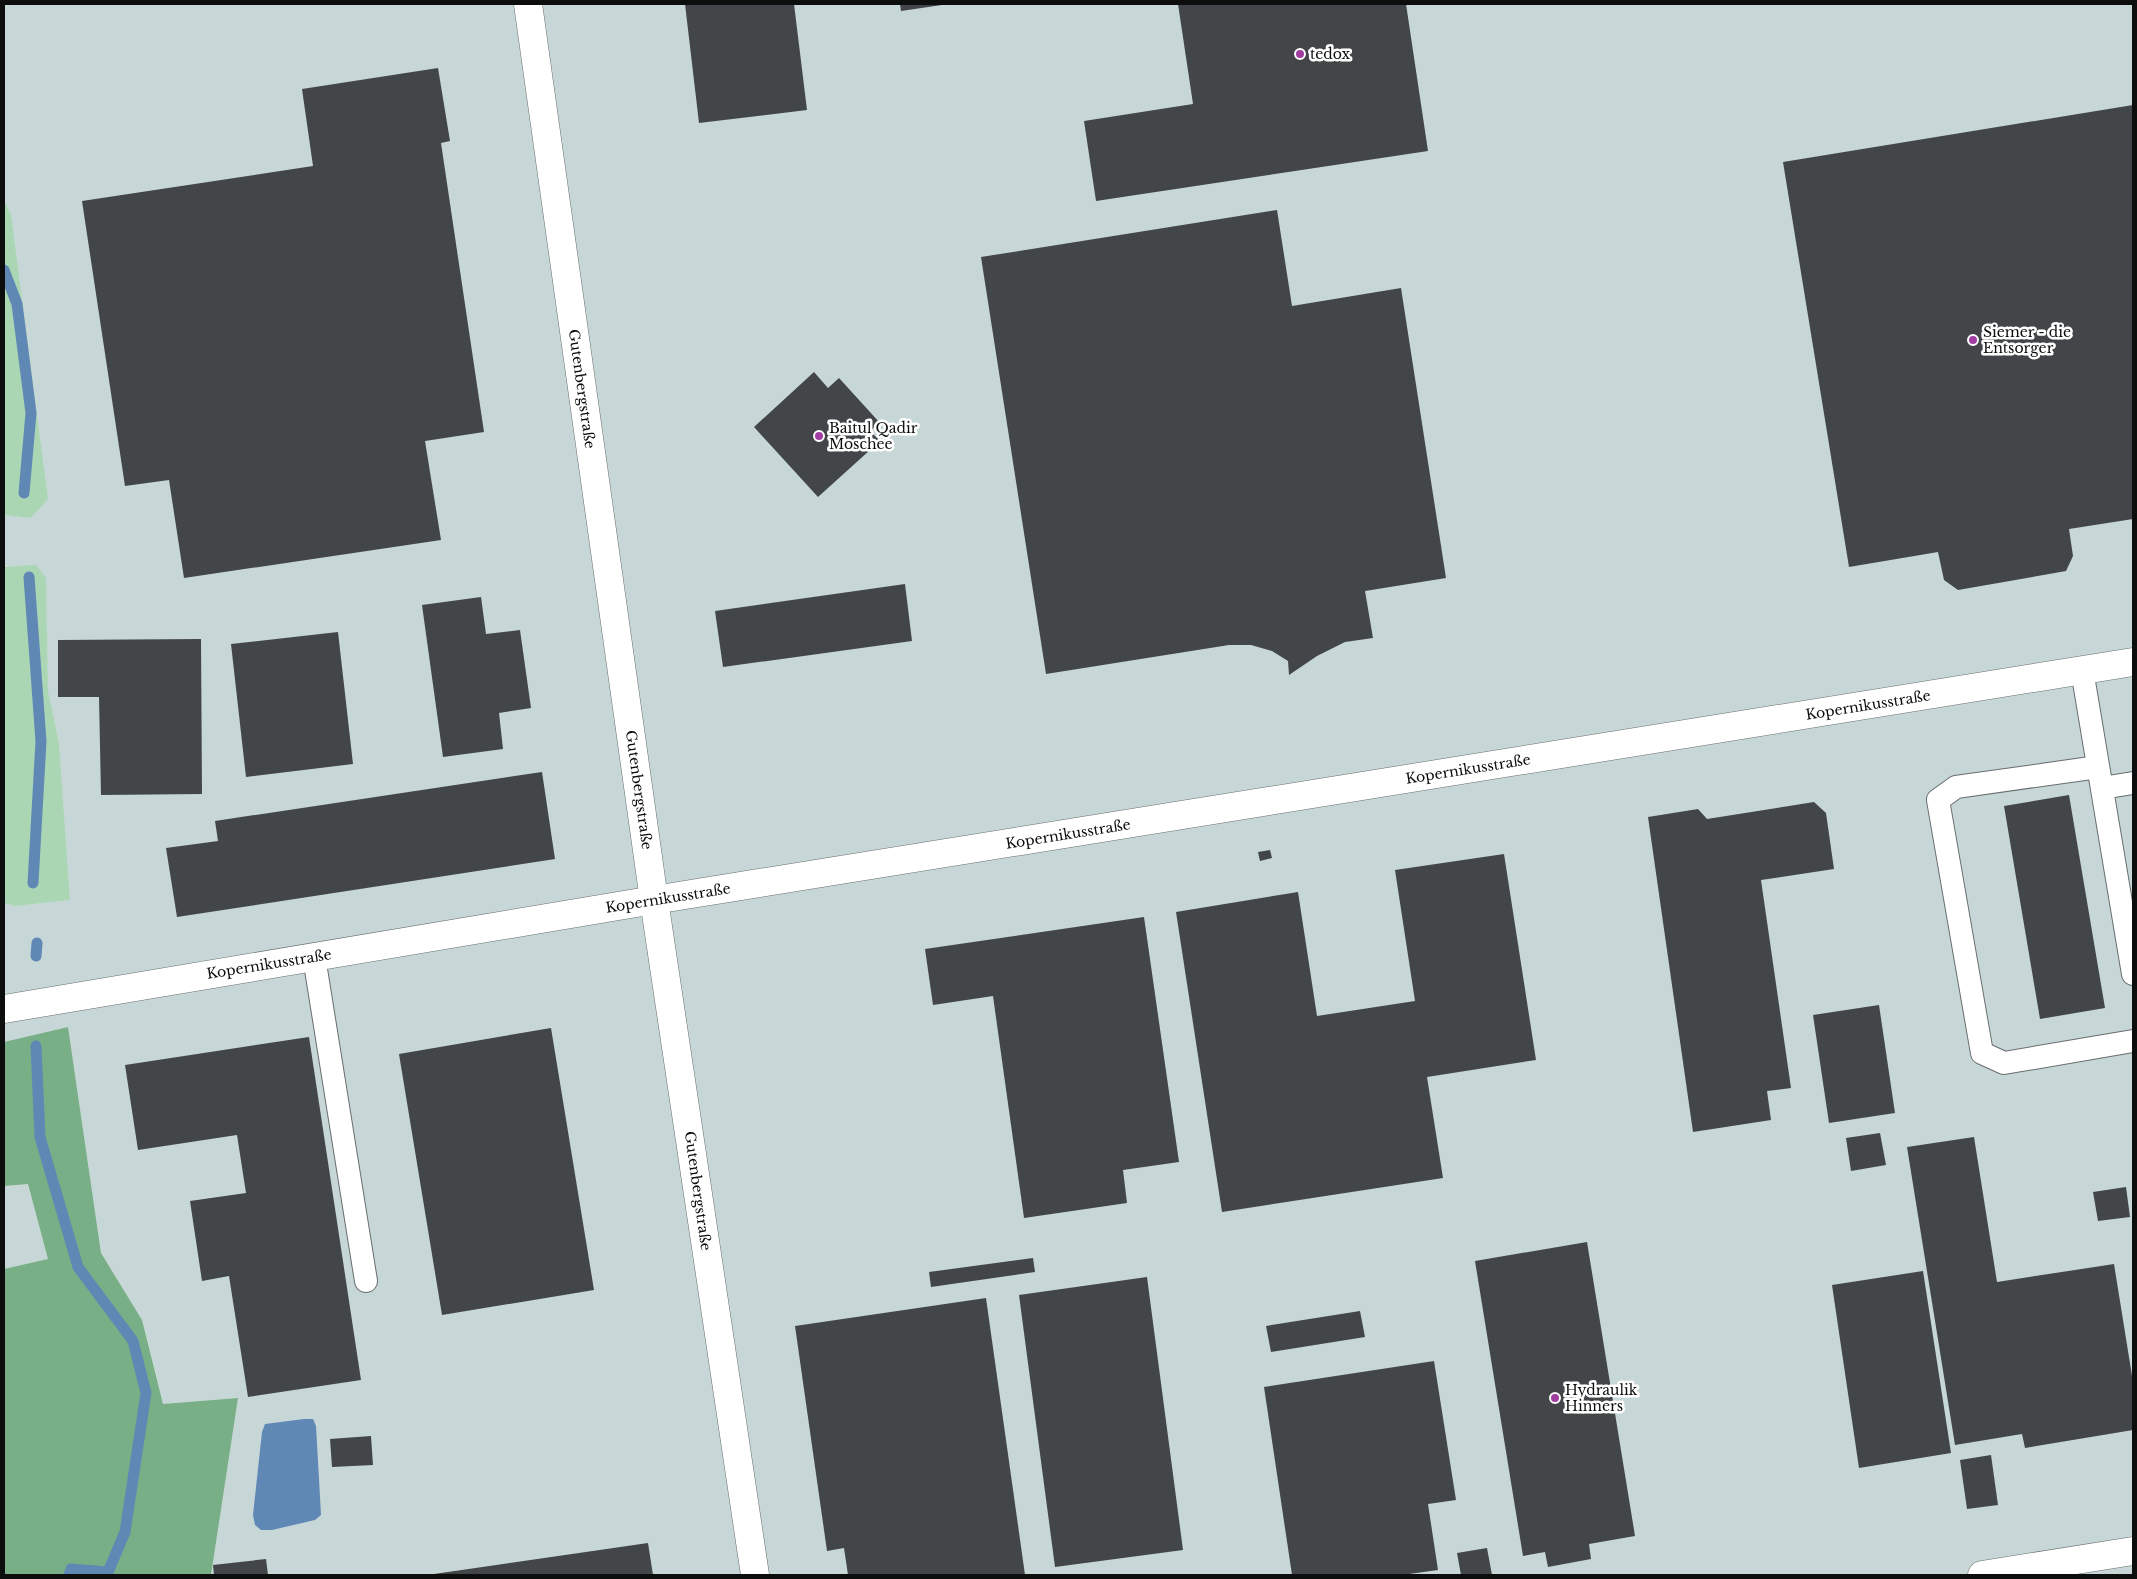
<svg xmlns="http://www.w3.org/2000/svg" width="2137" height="1579" font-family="'Libre Baskerville',serif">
  <rect width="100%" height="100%" fill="#dae0e0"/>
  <path fill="#c7d6d7" d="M4 4H2133V1575H211L238 1398 163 1404 142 1320 101 1253 68 1027 4 1042V903L15 906 70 900 59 743 48 691 46 578 6 566 4 567V515L31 518 48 499 11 214 4 200Z
    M28 1184 48 1259 4 1269V1186Z"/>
  <path fill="#aad6b4" d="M4 200 11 214 48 499 31 518 4 515Z
    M36 565 46 578 48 691 59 743 70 900 15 906 4 903V567Z"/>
  <path fill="#79af86" d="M68 1027 101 1253 142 1320 163 1404 238 1398 211 1575H4V1269L48 1259 28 1184 4 1186V1042Z"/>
  <path fill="#6088b5" d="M304 1419H313L316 1426 321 1515 315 1520 272 1530H261L255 1525 253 1515 262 1432 265 1424Z"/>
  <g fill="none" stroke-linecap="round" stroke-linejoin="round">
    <path stroke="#6088b5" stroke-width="11" d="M4 270 17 304 31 413 24 493
      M29 577 41 741 33 883
      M36 956 37 943
      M36 1046 40 1137 78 1267 133 1341 146 1393 125 1532 108 1572 71 1569 69 1575"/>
  </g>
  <path fill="#424648" d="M685 4H794L807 110 699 123Z
    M900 4H942V5L901 11Z
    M1178 4H1406L1428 151 1096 201 1084 121 1193 104Z
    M438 68 450 141 441 143 484 432 425 441 441 540 184 578 169 480 125 486 82 201 313 166 302 89Z
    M2133 105V519L2069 529 2073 556 2066 571 1958 590 1944 580 1938 552 1849 567 1783 162Z
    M1277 210 1292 306 1401 288 1446 578 1365 591 1373 638 1345 642 1317 656 1289 675 1288 661 1272 651 1251 645H1229L1046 674 981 257Z
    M814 372 828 388 839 378 880 423 870 431 880 441 818 497 754 427Z
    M905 584 912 641 723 667 715 611Z
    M481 597 486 634 520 630 531 708 499 713 503 749 443 757 422 605Z
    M338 632 353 764 246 777 231 644Z
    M201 639 202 794 101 795 99 697H58V640Z
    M542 772 555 859 177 917 166 848 218 841 215 821Z
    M2069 795 2105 1008 2040 1019 2004 806Z
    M1814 802 1826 813 1834 869 1761 880 1791 1088 1767 1091 1771 1120 1693 1132 1648 817 1698 809 1707 819Z
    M1270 850 1272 858 1260 861 1258 852Z
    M1504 854 1536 1060 1427 1077 1443 1178 1222 1212 1176 912 1298 892 1317 1016 1415 1001 1395 870Z
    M1144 917 1179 1162 1123 1170 1127 1203 1024 1218 993 996 933 1005 925 949Z
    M1879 1005 1895 1113 1829 1123 1813 1015Z
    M551 1028 594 1290 442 1315 399 1054Z
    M309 1037 361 1380 248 1397 229 1276 202 1281 190 1201 246 1193 237 1135 138 1150 125 1065Z
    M1880 1133 1886 1165 1851 1171 1846 1138Z
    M1974 1137 1997 1282 2114 1264 2133 1382V1430L2025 1448 2022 1434 1955 1445 1907 1147Z
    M2126 1187 2130 1217 2098 1221 2093 1192Z
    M1587 1242 1635 1536 1589 1544 1591 1559 1548 1567 1545 1552 1523 1556 1475 1261Z
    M1033 1258 1035 1272 931 1287 929 1272Z
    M1923 1271 1951 1453 1859 1468 1832 1285Z
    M1147 1277 1183 1550 1055 1567 1019 1295Z
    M986 1298 1025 1575H848L844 1548 827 1551 795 1326Z
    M1360 1311 1365 1337 1271 1352 1266 1326Z
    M1434 1361 1456 1500 1428 1504 1438 1570 1402 1575H1292L1264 1387Z
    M371 1436 373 1465 332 1467 330 1439Z
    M1991 1455 1998 1505 1967 1509 1960 1460Z
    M648 1543 653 1575H434V1574Z
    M1487 1548 1492 1575H1461L1457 1553Z
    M266 1559 268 1575H214L213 1565Z"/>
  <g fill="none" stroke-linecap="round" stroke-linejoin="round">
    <g stroke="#686d6e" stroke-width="24">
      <path id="lane" d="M2082 670 2133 974
        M2098 767 1956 787 1938 800 1982 1053 2004 1063 2133 1041
        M2102 788 2133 783
        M314 957 366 1281"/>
    </g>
    <g stroke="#686d6e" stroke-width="29">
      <path id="street" d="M528 4 654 900 755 1575
        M4 1009 654 900 2133 662
        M1982 1575 2133 1551"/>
    </g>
    <use href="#lane" stroke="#fff" stroke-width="22"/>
    <use href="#street" stroke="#fff" stroke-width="28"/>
  </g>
  <g fill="#a13ca1" stroke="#fff" stroke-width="2">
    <circle cx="1300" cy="54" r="5"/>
    <circle cx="1973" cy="340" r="5"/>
    <circle cx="819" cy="436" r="5"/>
    <circle cx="1555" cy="1398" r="5"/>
  </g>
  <g text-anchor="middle" stroke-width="5" stroke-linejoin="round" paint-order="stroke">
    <g font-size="14" fill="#0c0e0e" stroke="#fff" text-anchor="start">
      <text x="1310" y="59">tedox</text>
      <text x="1983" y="337">Siemer - die<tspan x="1983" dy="16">Entsorger</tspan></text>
      <text x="829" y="433">Baitul Qadir<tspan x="829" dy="16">Moschee</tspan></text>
      <text x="1565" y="1395">Hydraulik<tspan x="1565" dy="16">Hinners</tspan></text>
    </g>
    <g font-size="14" fill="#0c0e0e" stroke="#fff">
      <text transform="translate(582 389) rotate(82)" y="5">Gutenbergstraße</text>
      <text transform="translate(1868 705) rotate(-9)" y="5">Kopernikusstraße</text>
      <text transform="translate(1468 769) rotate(-9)" y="5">Kopernikusstraße</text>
      <text transform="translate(639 790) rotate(82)" y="5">Gutenbergstraße</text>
      <text transform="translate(1068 834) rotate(-9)" y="5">Kopernikusstraße</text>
      <text transform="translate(668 898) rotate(-9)" y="5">Kopernikusstraße</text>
      <text transform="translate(269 964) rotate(-9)" y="5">Kopernikusstraße</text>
      <text transform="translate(698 1191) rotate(82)" y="5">Gutenbergstraße</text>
    </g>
  </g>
  <rect width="2137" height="1579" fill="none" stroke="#0c0e0e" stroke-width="10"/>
</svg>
